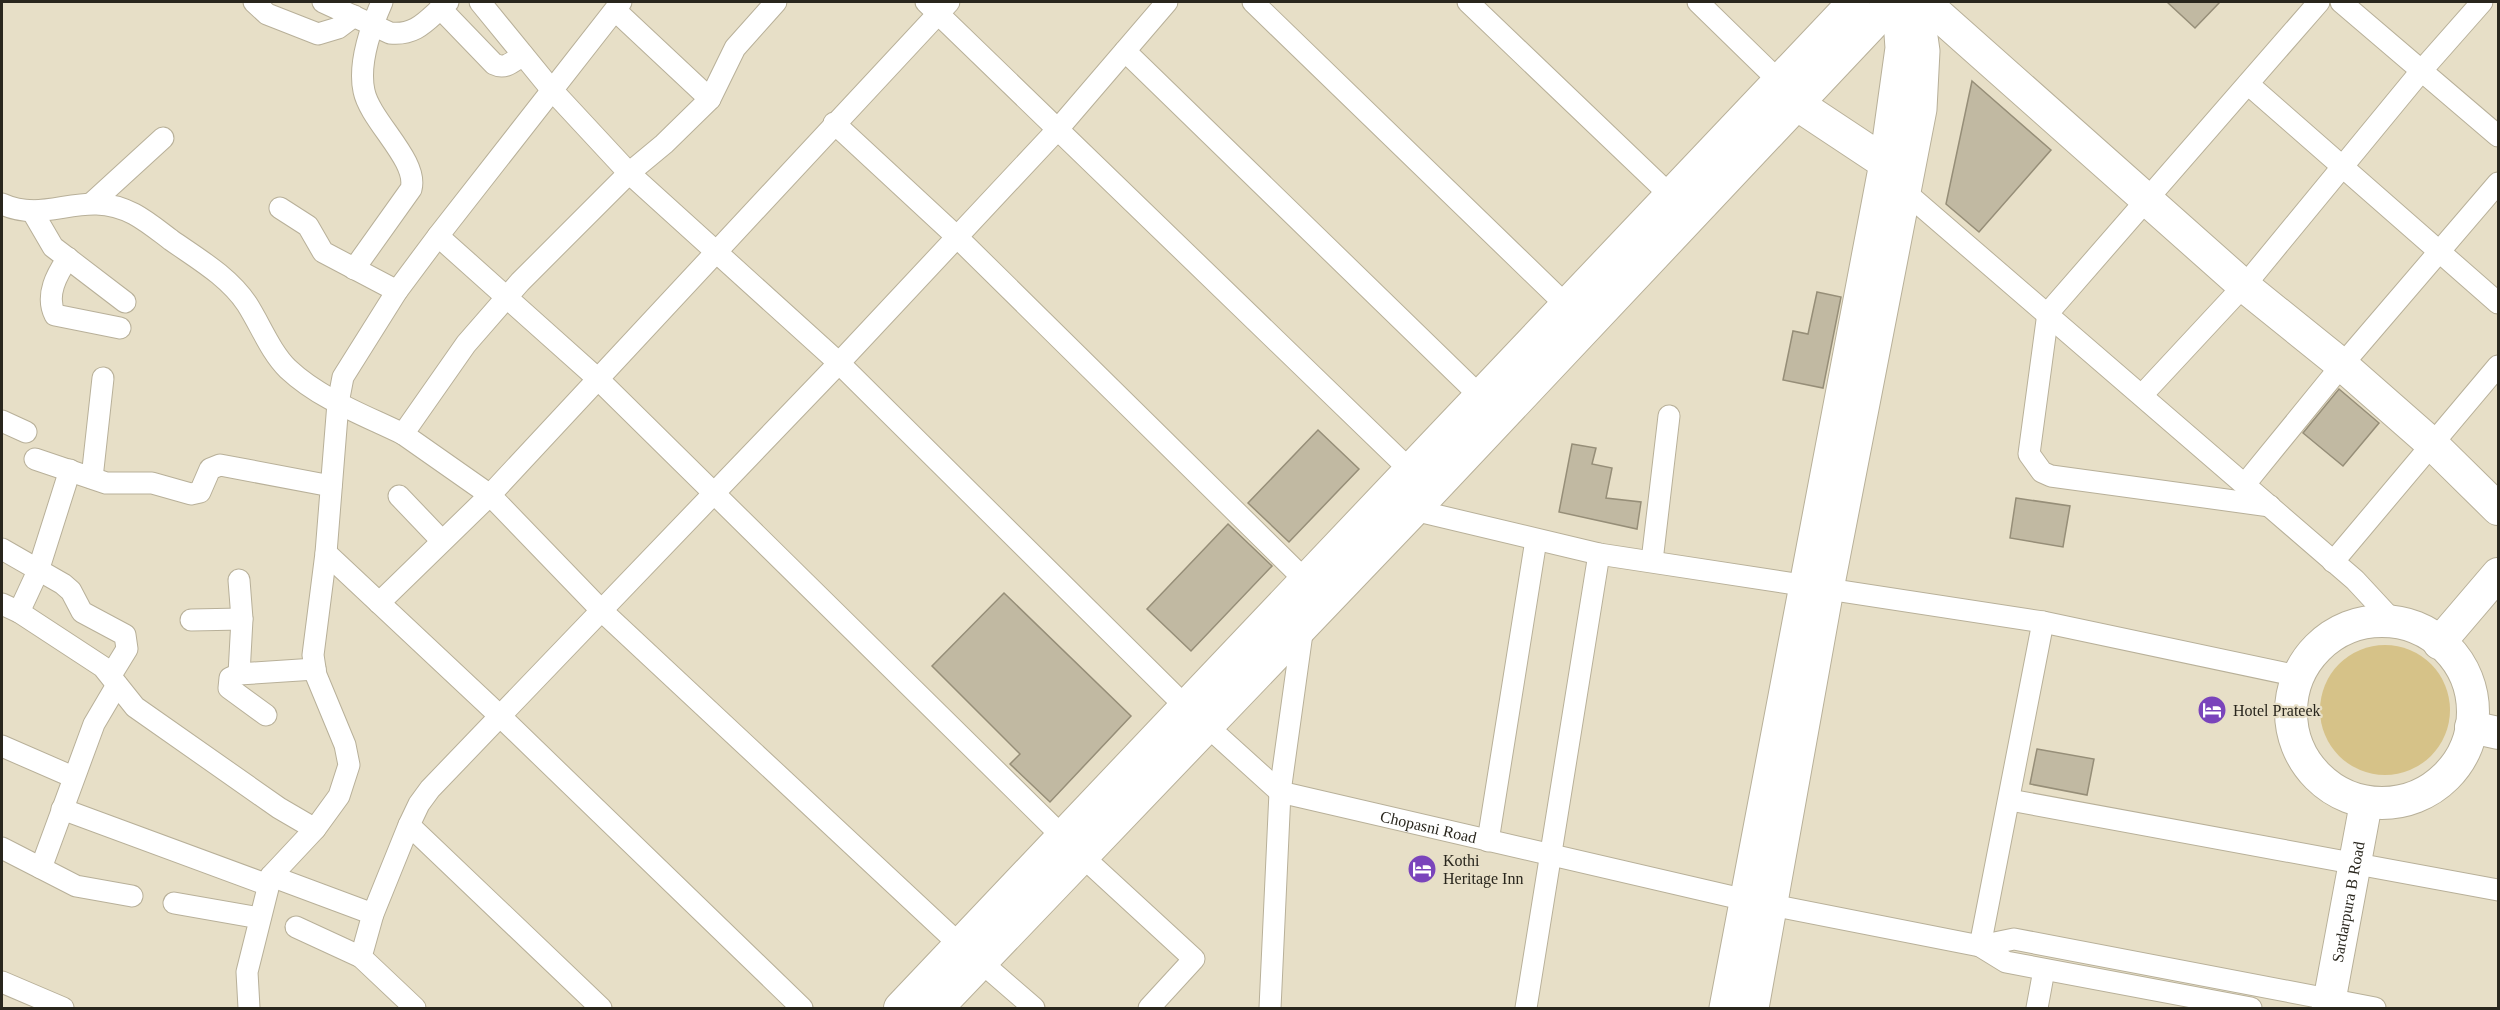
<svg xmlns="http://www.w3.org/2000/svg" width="2500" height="1010" font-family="'Times New Roman',serif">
  <rect width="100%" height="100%" fill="#e7dfc7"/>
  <path fill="#d6c288" d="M2320 710a65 65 0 1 1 130 0a65 65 0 1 1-130 0Z"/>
  <path fill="#c1b9a2" stroke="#968e78" stroke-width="1.5" d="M2167 2H2220L2195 28Z
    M1972 81 2051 150 1979 232 1946 204Z
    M1817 292 1841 297 1823 388 1783 380 1793 331 1808 334Z
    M2339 389 2379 423 2343 466 2303 433Z
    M1318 430 1359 469 1289 542 1248 503Z
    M1572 444 1596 448 1592 464 1612 468 1606 498 1641 502 1637 529 1559 512Z
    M2016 498 2070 506 2063 547 2010 538Z
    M1228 524 1272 566 1191 651 1147 609Z
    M1004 593 1131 716 1050 802 1010 764 1020 754 932 666Z
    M2037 749 2094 759 2087 795 2030 784Z"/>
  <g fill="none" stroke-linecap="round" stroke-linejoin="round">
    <g stroke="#b8b099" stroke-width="23">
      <g id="street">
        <path d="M254 2 267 14 318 34 338 28 354 16"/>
        <path d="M323 2 390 33C418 36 428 18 448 2"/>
        <path id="s1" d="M480 2 551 89 629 173 839 363 1185 706 1280 792 1746 900 1980 946 2006 962 2251 1008"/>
        <path d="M776 2 735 48 710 99 664 144 629 173 520 282 466 344 403 434 490 495 602 611 959 944"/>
        <path d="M926 2 1410 470"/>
        <path d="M1253 2 1566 305"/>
        <path d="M1468 2 1670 195"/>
        <path d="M1698 2 1779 81"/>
        <path d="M2341 2 2498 136"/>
        <path d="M440 8 494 64C506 70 513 61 523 55"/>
        <path d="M616 11 710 99"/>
        <path d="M1125 51 1480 396"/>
        <path d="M2248 84 2498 303"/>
        <path d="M834 123 956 236 1305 580"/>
        <path d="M1904 191 2355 580 2394 622"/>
        <path d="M93 202 163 138"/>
        <path d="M2 204C48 225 83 187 134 214 147 221 159 231 171 240 198 259 228 276 247 304 261 326 270 351 288 369 320 399 364 415 403 434"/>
        <path d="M280 208 308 226 323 252 397 291"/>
        <path d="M32 211 53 247 125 302"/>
        <path d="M438 236 598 379 1062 836"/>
        <path d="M68 258C57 274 45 295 55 315L120 328"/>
        <path d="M354 269 411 189C419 161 370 121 364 91 358 63 371 27 382 2"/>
        <path d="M2142 395 2250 279 2422 70 2482 2"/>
        <path d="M2 421 26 432"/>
        <path d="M35 459 106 483H152L191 494 200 492 210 469 220 465 331 486"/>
        <path d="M92 478 103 378"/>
        <path d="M2245 484 2342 365 2498 183"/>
        <path d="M399 496 442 541"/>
        <path d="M1408 504 1414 510 1599 554 2043 622 2298 676"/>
        <path d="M2270 506 2051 476 2042 472 2029 454 2048 313 2319 2"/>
        <path d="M2 549 63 584 71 591 82 612 125 635 127 649 111 675"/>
        <path d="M326 553 501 717 802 1008"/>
        <path d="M1652 561 1669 416"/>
        <path d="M2333 562 2498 366"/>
        <path d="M239 580 242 619"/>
        <path d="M379 603 490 495 949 2"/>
        <path d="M2 604 19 612 103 667 135 707 279 808 315 829"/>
        <path d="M19 612 38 571 70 470"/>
        <path d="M191 620 242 619 239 674"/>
        <path d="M266 715 229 688 230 678 239 674 315 669"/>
        <path d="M2 746 73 777"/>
        <path d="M2010 800 2498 890"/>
        <path d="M62 809 268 885"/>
        <path d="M409 825 601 1008"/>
        <path d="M1488 841 1536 540"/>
        <path d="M2 848 76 886 132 896"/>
        <path d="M1082 856 1194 959 1149 1008"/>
        <path d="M41 868 94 724 117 685"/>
        <path d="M271 876 373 914"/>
        <path d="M174 903 260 918"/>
        <path d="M296 927 361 957"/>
        <path d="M1980 946 2014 939 2375 1008"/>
        <path d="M1980 946 2043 622"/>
        <path d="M981 962 1034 1008"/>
        <path d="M2 982 63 1008"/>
        <path d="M249 1008 247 972 271 876 315 829 339 796 349 765 345 745 316 675 313 655 326 553 338 403 343 377 397 291 438 236 621 2"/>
        <path d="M415 1008 361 957 373 914 409 825 419 804 430 789 839 363 1058 129 1167 2"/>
        <path d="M1270 1008 1280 792 1303 626"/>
        <path d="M1526 1008 1599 554"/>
        <path d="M2037 1008 2044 970"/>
      </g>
    </g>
    <g stroke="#b8b099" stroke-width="34">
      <g id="secondary">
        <path d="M1924 2 2244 286 2342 365 2432 444 2498 509"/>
        <circle cx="2382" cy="712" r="91"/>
        <path d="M2439 643 2498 574"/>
        <path d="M2471 727 2498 733"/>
        <path d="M900 1008 1854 2"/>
        <path d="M937 1008 1414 510 1892 3"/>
        <path id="s2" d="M2328 1008 2366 803"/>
      </g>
    </g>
    <g stroke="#b8b099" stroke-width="35">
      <path id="primary" d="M1797 104 1886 163
        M1726 1008 1886 163 1902 48 1899 6
        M1752 1008 1827 589 1920 109 1923 51 1919 23"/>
    </g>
    <use href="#street" stroke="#fff" stroke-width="21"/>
    <use href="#secondary" stroke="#fff" stroke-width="32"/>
    <use href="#primary" stroke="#fff" stroke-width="33"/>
  </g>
  <defs>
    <g id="hotel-disc" transform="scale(1.5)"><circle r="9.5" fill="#7a44bb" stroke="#e7dfc7"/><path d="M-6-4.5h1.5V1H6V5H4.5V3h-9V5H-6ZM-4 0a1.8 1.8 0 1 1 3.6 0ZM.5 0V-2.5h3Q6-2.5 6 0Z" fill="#fff"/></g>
  </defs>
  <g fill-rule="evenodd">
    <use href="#hotel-disc" x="2212" y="710"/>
    <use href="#hotel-disc" x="1422" y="869"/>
  </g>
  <g text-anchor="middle" stroke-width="4.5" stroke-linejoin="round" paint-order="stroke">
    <g font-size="16" fill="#29261d" stroke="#e7dfc7" text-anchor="start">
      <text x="2233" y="716">Hotel Prateek</text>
      <text x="1443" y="866">Kothi<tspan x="1443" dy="18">Heritage Inn</tspan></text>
    </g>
    <g font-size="16" fill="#29261d" stroke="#e7dfc7">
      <text dy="6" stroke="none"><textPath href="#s1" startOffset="1278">Chopasni Road</textPath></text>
      <text dy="6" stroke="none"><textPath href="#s2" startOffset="108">Sardarpura B Road</textPath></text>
    </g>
  </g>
  <rect width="2500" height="1010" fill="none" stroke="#29261d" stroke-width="6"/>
</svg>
